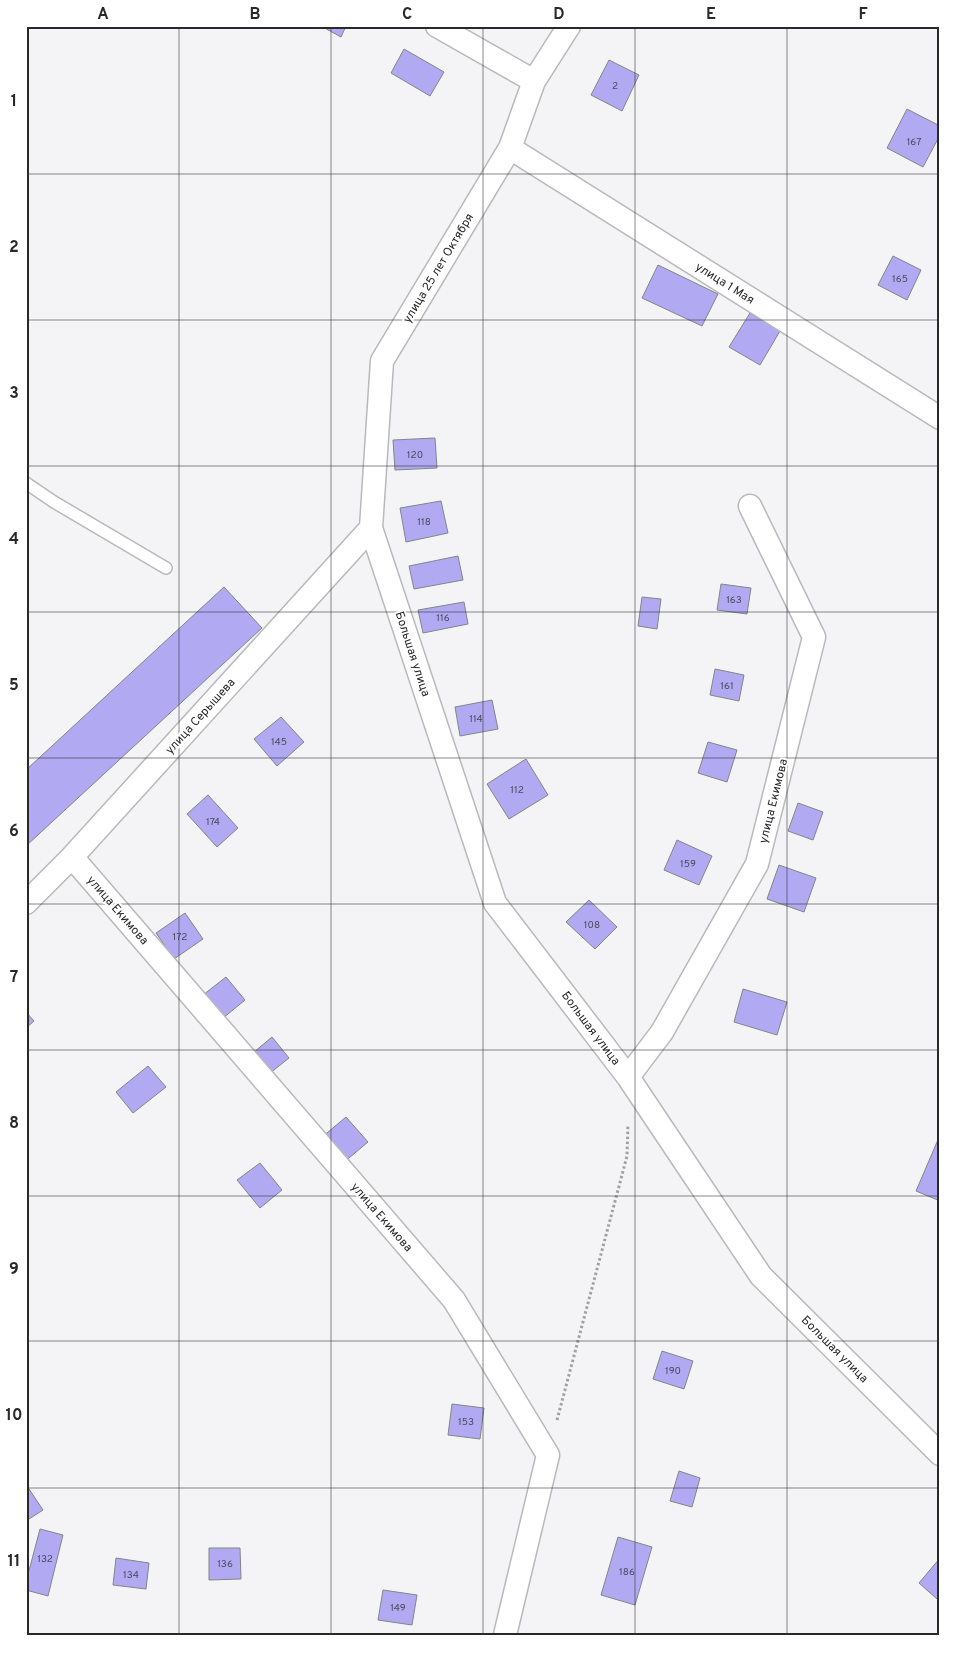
<svg xmlns="http://www.w3.org/2000/svg" width="966" height="1661" font-family="Overpass,sans-serif">
  <rect width="100%" height="100%" fill="#f4f4f7"/>
  <path fill="#b1aaf3" stroke="#848487" d="M321 26H346L341 37Z
    M404 49 444 72 430 96 391 73Z
    M609 60 639 75 622 111 591 95Z
    M907 109 940 126V135L923 167 887 148Z
    M893 256 921 270 907 300 878 285Z
    M658 265 718 294 702 326 642 298Z
    M750 313 780 331 760 365 729 347Z
    M435 438 437 468 395 470 393 440Z
    M441 501 448 533 406 542 400 508Z
    M458 556 463 580 414 589 409 566Z
    M721 584 751 588 747 614 717 610Z
    M224 587 262 628 26 846V770Z
    M642 597 661 599 657 629 638 626Z
    M464 602 468 624 423 633 418 610Z
    M715 669 744 675 739 701 710 695Z
    M492 700 498 729 460 736 455 707Z
    M281 717 304 742 277 766 254 739Z
    M708 742 737 750 727 782 698 773Z
    M526 759 548 795 509 819 487 784Z
    M208 795 238 828 217 847 187 814Z
    M798 803 823 812 813 840 788 831Z
    M677 840 712 856 699 885 664 870Z
    M779 865 816 878 804 912 767 899Z
    M589 900 617 927 595 949 566 922Z
    M185 913 203 939 174 959 156 933Z
    M226 977 245 1000 222 1019 203 995Z
    M743 989 787 1002 777 1035 734 1022Z
    M26 1012 34 1021 26 1028Z
    M272 1037 289 1058 264 1078 247 1058Z
    M148 1066 166 1087 133 1113 116 1092Z
    M346 1117 368 1142 343 1163 321 1138Z
    M940 1135V1201L916 1191Z
    M260 1163 282 1190 260 1208 237 1180Z
    M662 1351 693 1361 684 1389 653 1379Z
    M452 1404 484 1408 480 1439 448 1435Z
    M679 1471 700 1478 692 1507 670 1501Z
    M27 1486 43 1510 26 1521V1487Z
    M40 1529 63 1535 48 1596 26 1590V1582Z
    M618 1537 652 1547 635 1605 601 1595Z
    M209 1548H240L241 1579 209 1580Z
    M116 1558 149 1563 146 1589 113 1585Z
    M940 1558V1596L937 1599 919 1583Z
    M383 1590 417 1595 412 1625 378 1620Z"/>
  <g fill="none" stroke-linecap="round" stroke-linejoin="round">
    <g stroke="#b9b9bc" stroke-width="14">
      <path id="service" d="M26 483 54 502 166 568"/>
    </g>
    <g stroke="#b9b9bc" stroke-width="25">
      <path id="minor" d="M437 26 534 81
        M569 26 534 81 510 148 382 361 371 528 495 903 628 1077 761 1276 940 1454
        M510 148 940 418
        M72 857 454 1300 548 1455 505 1635
        M26 903 72 857 371 528
        M628 1077 662 1032 757 864 814 637 750 506"/>
    </g>
    <path stroke="#a1a1a3" stroke-width="3" stroke-dasharray="2.5 2.5" stroke-linecap="butt" d="M557 1420 627 1156 628 1125"/>
    <use href="#service" stroke="#fff" stroke-width="11"/>
    <use href="#minor" stroke="#fff" stroke-width="22"/>
  </g>
  <path fill="none" stroke="#29292a" stroke-width="1" stroke-opacity="0.55" d="M179 26V1635M331 26V1635M483 26V1635M635 26V1635M787 26V1635M26 174H940M26 320H940M26 466H940M26 612H940M26 758H940M26 904H940M26 1050H940M26 1196H940M26 1341H940M26 1488H940"/>
  <g text-anchor="middle" stroke-width="4" stroke-linejoin="round" paint-order="stroke">
    <g font-size="10" fill="#4b495c">
      <text x="615" y="89">2</text>
      <text x="914" y="145">167</text>
      <text x="900" y="282">165</text>
      <text x="415" y="458">120</text>
      <text x="424" y="525">118</text>
      <text x="734" y="603">163</text>
      <text x="443" y="621">116</text>
      <text x="727" y="689">161</text>
      <text x="476" y="722">114</text>
      <text x="279" y="745">145</text>
      <text x="517" y="793">112</text>
      <text x="213" y="825">174</text>
      <text x="688" y="867">159</text>
      <text x="592" y="928">108</text>
      <text x="180" y="940">172</text>
      <text x="673" y="1374">190</text>
      <text x="466" y="1425">153</text>
      <text x="45" y="1562">132</text>
      <text x="225" y="1567">136</text>
      <text x="627" y="1575">186</text>
      <text x="131" y="1578">134</text>
      <text x="398" y="1611">149</text>
    </g>
    <g font-size="12" fill="#29292a" stroke="#fff">
      <text transform="translate(438 268) rotate(-59)" y="4">улица 25 лет Октября</text>
      <text transform="translate(725 283) rotate(32)" y="4">улица 1 Мая</text>
      <text transform="translate(413 654) rotate(72)" y="4">Большая улица</text>
      <text transform="translate(200 716) rotate(-48)" y="4">улица Серышева</text>
      <text transform="translate(773 801) rotate(-76)" y="4">улица Екимова</text>
      <text transform="translate(118 910) rotate(49)" y="4">улица Екимова</text>
      <text transform="translate(591 1028) rotate(53)" y="4">Большая улица</text>
      <text transform="translate(382 1217) rotate(49)" y="4">улица Екимова</text>
      <text transform="translate(835 1349) rotate(45)" y="4">Большая улица</text>
    </g>
  </g>
  <rect width="966" height="1661" fill="none" stroke="#ffffff" stroke-width="55"/>
  <rect x="28" y="28" width="910" height="1606" fill="none" stroke="#29292a" stroke-width="2"/>
  <g font-size="16" text-anchor="middle" font-weight="bold" fill="#29292a">
    <text x="103" y="19">A</text>
    <text x="255" y="19">B</text>
    <text x="407" y="19">C</text>
    <text x="559" y="19">D</text>
    <text x="711" y="19">E</text>
    <text x="863" y="19">F</text>
    <text x="14" y="106">1</text>
    <text x="14" y="252">2</text>
    <text x="14" y="398">3</text>
    <text x="14" y="544">4</text>
    <text x="14" y="690">5</text>
    <text x="14" y="836">6</text>
    <text x="14" y="982">7</text>
    <text x="14" y="1128">8</text>
    <text x="14" y="1274">9</text>
    <text x="14" y="1420">10</text>
    <text x="14" y="1566">11</text>
  </g>
</svg>
